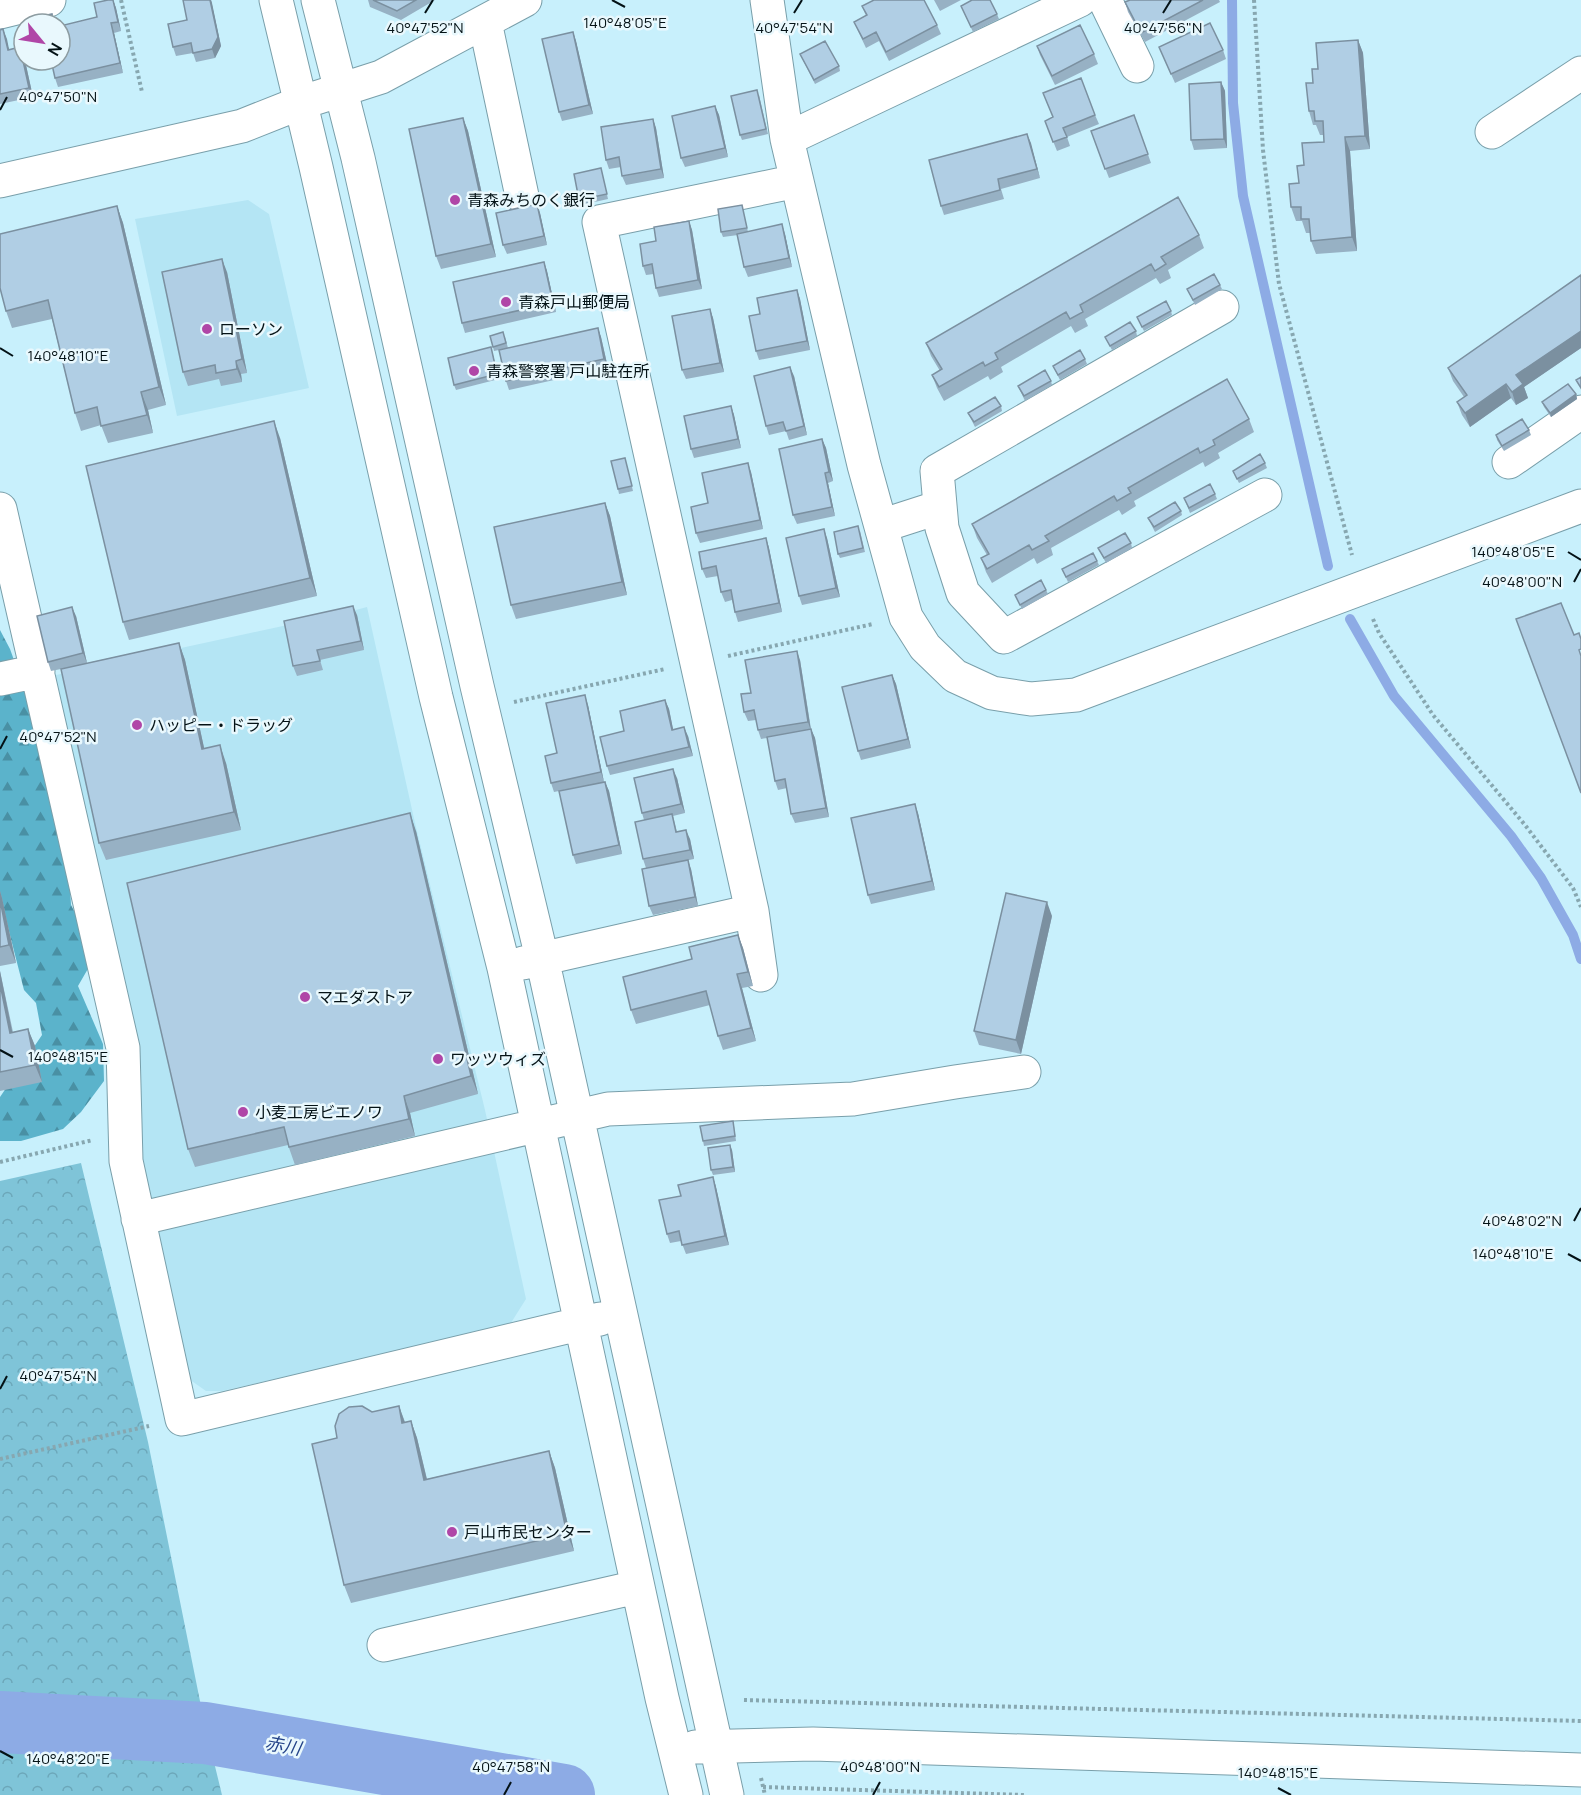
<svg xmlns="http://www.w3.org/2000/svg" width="1581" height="1795" font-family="Manrope,'Noto Sans JP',sans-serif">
  <defs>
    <pattern id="forest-firs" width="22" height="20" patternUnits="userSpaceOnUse" patternTransform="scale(1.5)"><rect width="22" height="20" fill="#5bb3cb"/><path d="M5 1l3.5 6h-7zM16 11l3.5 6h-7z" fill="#4990a4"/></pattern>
    <pattern id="park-crowns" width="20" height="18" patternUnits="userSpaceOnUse" patternTransform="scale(1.5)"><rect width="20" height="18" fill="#7fc4d8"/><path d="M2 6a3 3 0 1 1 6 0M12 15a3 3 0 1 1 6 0" fill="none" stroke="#6ca7b9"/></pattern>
  </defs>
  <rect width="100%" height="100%" fill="#c8f0fc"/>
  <path fill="#b4e5f4" d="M248 200 269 214 309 388 177 416 135 219Z
    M367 607 415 823 485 1110 526 1299 509 1326 222 1391H206L186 1377 144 1186 47 677 352 611Z"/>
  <path fill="url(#forest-firs)" d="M0 630 10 649 33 713 69 873 71 905 86 934 89 967 78 986 103 1044 104 1081 81 1112 63 1129 21 1141H0V1097L42 1035 36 1003 24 990 0 896Z"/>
  <path fill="url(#park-crowns)" d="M81 1163 148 1442 204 1721 222 1795H0V1181Z"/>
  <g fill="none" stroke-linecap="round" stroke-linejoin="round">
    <path stroke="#8dabe5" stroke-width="10" d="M1232 0 1233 103 1243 196 1328 566
      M1350 619 1394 696 1511 836 1541 878 1573 935 1581 959"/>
    <path stroke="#8dabe5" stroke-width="62" d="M0 1722 205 1733 564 1795"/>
    <g stroke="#799faa" stroke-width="35">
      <path id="minor" d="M276 0 316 167 436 697 504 968 662 1698 686 1795
        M318 0 358 158 477 686 542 958 727 1795
        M767 0 787 139 864 465 906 617 925 647 955 676 992 693 1031 699 1076 695 1581 506
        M1105 0 1137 66
        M0 12 49 0
        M485 22 522 196
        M1492 132 1581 73
        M787 139 1080 0
        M0 181 242 126 300 103 381 77 525 0
        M1222 307 937 471 942 528 963 593 1004 637 1265 495
        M1509 462 1581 412
        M0 509 123 1048 126 1161 182 1419 600 1319
        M881 526 940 507
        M0 679 38 671
        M523 963 752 911
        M761 975 752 911 599 222 797 181
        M138 1219 608 1109 853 1099 955 1082 1024 1072
        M384 1645 637 1587
        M695 1747 813 1744 1581 1770"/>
    </g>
    <path stroke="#87a7b0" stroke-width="4" stroke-dasharray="3 3" stroke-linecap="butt" d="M121 0 142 92
      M1254 0 1263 150 1279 284 1352 555
      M1373 619 1379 633 1433 715 1525 825 1573 888 1581 907
      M728 656 873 624
      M514 702 665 669
      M0 1162 93 1140
      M0 1459 149 1426
      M744 1700 1581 1721
      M761 1778 765 1795
      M763 1787 1025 1795"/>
    <use href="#minor" stroke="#fff" stroke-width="33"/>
  </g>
  <path fill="#97b1c4" d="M113 0 116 8 121 31 114 33 123 73 58 87 55 78 97 17Z
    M183 0H211L221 46 215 58 196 62 193 53 176 56 173 47 187 20Z
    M368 0H435L401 20 370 7Z
    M934 0H961L940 11Z
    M1130 0H1219L1220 2 1145 42 1128 12 1125 2Z
    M862 6 937 25 941 34 889 61 879 41 866 48 858 31 854 22 866 16Z
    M961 6 997 14 999 19 973 32Z
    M3 29 9 50 20 47 24 56 33 97 0 104V30Z
    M573 32 576 41 593 114 562 121 559 112Z
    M1358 40 1363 53 1370 149 1350 151 1357 251 1316 254 1311 241 1310 233H1306L1302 221H1296L1291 207 1304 165 1324 142V135H1320L1316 125H1313L1309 111 1318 69Z
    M1037 46 1094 54 1098 64 1055 85 1040 55Z
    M1159 47 1223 50 1226 59 1175 83Z
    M800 54 839 66 840 71 815 84Z
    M1221 82 1225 91 1227 148 1194 150 1191 140Z
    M759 95 768 134 742 140 740 135Z
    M715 106 719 115 728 157 685 167 681 158Z
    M1095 115 1099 124 1067 137 1070 146 1057 151 1045 121Z
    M1134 115 1151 163 1109 178 1091 131Z
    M463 118 468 131 496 257 441 269 436 256Z
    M653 119 656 128 664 178 626 185 622 176 621 167 609 169 606 160Z
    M1027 134 1040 178 1001 189 1004 199 944 215 941 206Z
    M601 168 608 199 581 205 579 200Z
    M742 205 748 232 785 234 792 267 748 277 744 267 738 235 723 237 721 232Z
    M117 206 123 223 166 405 148 410 153 433 108 443 101 425 81 431 75 413 52 319 12 328 6 311Z
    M540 213 547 245 507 254 503 245Z
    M689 221 692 230 702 289 659 297 656 288 654 274 646 275 643 266 656 241Z
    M1199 235 1204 248 1168 270 1171 278 1160 284 1156 278 1085 319 1088 326 1075 333 1071 326 1001 367 1003 372 990 380 988 376 944 401 937 388 932 375 940 371 931 356 926 343Z
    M544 262 547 271 556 312 465 333 462 323Z
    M227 272 247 373 241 374 242 382 221 386 219 379 188 386 183 372Z
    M1581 275V348L1524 387 1528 398 1516 405 1511 398 1470 427 1462 415 1457 402 1464 397 1453 381 1448 368Z
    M1220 285 1222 289 1195 305 1187 289Z
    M797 290 800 299 810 350 759 360 756 351 760 314Z
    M710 309 713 318 724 372 686 379 682 370Z
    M1171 311 1172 315 1144 331 1137 317Z
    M598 328 601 337 608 368 509 390 506 381 499 350 494 351 493 347 505 337 508 348Z
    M1136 331 1137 336 1112 350 1105 337Z
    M491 347 499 379 456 390 454 385Z
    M1085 359 1087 364 1060 380 1053 366Z
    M794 376 807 435 789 440 786 431 769 435 766 426Z
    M1051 381 1052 385 1025 401 1018 386Z
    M1576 394 1577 399 1551 417 1544 407 1542 402Z
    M731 406 734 415 741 448 694 458 691 449Z
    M1001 406 1002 411 975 427 968 413Z
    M1249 419 1254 432 1218 453 1220 458 1205 467 1203 462 1134 501 1136 506 1122 515 1119 510 1051 548 1053 555 1037 564 1034 558 992 583 986 572 981 558 987 555 977 538 972 524Z
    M1529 430 1531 435 1504 451 1497 440 1496 435Z
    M280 438 317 596 129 640 123 622Z
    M822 439 826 448 833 481 828 483 835 516 797 524 793 515Z
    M625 458 633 491 619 494 618 489Z
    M1265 463 1267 468 1239 483 1233 471Z
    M751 472 763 529 700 543 696 533 708 503Z
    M1215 494 1217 499 1190 513 1184 498Z
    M605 503 610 516 627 595 516 619 511 605Z
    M1181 511 1182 515 1155 532 1148 518Z
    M860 531 865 552 840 558 838 554Z
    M766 538 769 548 782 612 738 622 735 612 732 600 725 602 721 592 718 576 706 578 702 569Z
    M827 538 840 597 802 605 799 596Z
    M1131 543 1132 548 1106 563 1098 548Z
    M1097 561 1099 565 1068 582 1062 569Z
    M1046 590 1048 594 1022 609 1015 595Z
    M357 615 364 650 320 660 323 670 297 676 293 666Z
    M76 616 87 663 179 643 185 660 204 748 226 763 241 830 106 860 99 843 61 669 51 671 48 662Z
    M800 660 811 729 815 738 829 817 795 823 791 814 787 788 778 790 775 781 767 738 761 739 758 730 756 720 748 721 744 712 751 693Z
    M892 675 896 684 911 748 861 760 858 751Z
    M665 700 669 709 673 729 688 736 693 756 610 775 607 766 624 731Z
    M588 705 604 782 554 792 551 783 557 753Z
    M677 778 685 813 673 816 677 832 690 839 694 859 674 863 691 869 698 906 653 915 649 906 646 868 643 859 644 820 642 813Z
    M605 782 609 791 622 854 576 864 573 855Z
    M918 813 935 890 871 904 868 895Z
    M416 831 478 1094 410 1113 415 1136 295 1165 288 1145 195 1167 188 1149Z
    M0 891 2 898 16 963 0 966Z
    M1052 916 1021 1054 979 1045 974 1031Z
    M738 935 743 948 753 986 742 988 756 1041 723 1050 718 1036 710 1005 636 1024 631 1010 692 959Z
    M0 971 13 1032 28 1029 35 1046 42 1082 0 1091Z
    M733 1121 734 1126 736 1141 704 1146 703 1141Z
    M732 1150 735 1172 713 1175 711 1170Z
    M713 1177 716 1187 729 1245 686 1254 681 1241 670 1243 667 1234 681 1196Z
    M399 1406 405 1422 411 1421 417 1438 427 1479 549 1451 555 1468 574 1551 351 1603 344 1585 337 1438 372 1412Z"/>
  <path fill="#7b90a0" d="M113 0 116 8 121 31 118 22Z
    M210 0H211L212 3 221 46 215 58 212 49Z
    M111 23 114 33 123 73 120 63Z
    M3 29 7 39 11 59 8 50Z
    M573 32 576 41 593 114 589 105Z
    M1358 40 1363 53 1370 149 1365 136Z
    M20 47 24 56 33 97 29 88Z
    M1221 82 1225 91 1227 148 1224 139Z
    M715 106 719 115 728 157 725 148Z
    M463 118 468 131 496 257 491 244Z
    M653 119 656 128 664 178 661 169Z
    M1027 134 1031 143 1040 178 1037 169Z
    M1345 137 1350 151 1357 251 1352 237Z
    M537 204 540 213 547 245 544 236Z
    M117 206 123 223 166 405 159 387Z
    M689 221 692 230 702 289 698 280Z
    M782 224 785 234 792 267 789 258Z
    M222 259 227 272 247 373 242 359Z
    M544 262 547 271 556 312 553 303Z
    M797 290 800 299 810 350 807 341Z
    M710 309 713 318 724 372 720 363Z
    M598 328 601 337 608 368 604 359Z
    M1581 331V348L1524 387 1528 398 1516 405 1512 392 1516 375Z
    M236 361 241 374 242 382 237 369Z
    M790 367 794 376 807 435 804 426Z
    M1506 384 1511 398 1470 427 1465 413Z
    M141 392 148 410 153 433 147 415Z
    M1576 394 1577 399 1551 417 1550 413Z
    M731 406 734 415 741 448 738 439Z
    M274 421 280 438 317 596 310 578Z
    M822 439 826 448 833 481 829 472Z
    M748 463 751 472 763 529 760 520Z
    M825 473 828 483 835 516 832 507Z
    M605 503 610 516 627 595 622 582Z
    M824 529 827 538 840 597 836 588Z
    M766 538 769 548 782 612 779 603Z
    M353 606 357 615 364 650 361 641Z
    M72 607 76 616 87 663 83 653Z
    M179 643 185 660 208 766 202 749Z
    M797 651 800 660 811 731 808 722Z
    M892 675 896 684 911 748 908 739Z
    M585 695 588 705 604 782 601 772Z
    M665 700 669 709 675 739 672 730Z
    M684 727 688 736 693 756 689 747Z
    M811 729 815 738 829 817 826 808Z
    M220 745 226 763 241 830 234 812Z
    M673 769 677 778 685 813 681 804Z
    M605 782 609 791 622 854 619 845Z
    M915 804 918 813 935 890 932 881Z
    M410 813 416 831 478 1094 471 1076Z
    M686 830 690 839 694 859 690 850Z
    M688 860 691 869 698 906 695 897Z
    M0 891 2 898 16 963 9 945 0 900Z
    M1047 902 1052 916 1021 1054 1016 1040Z
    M738 935 743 948 753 986 748 972Z
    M0 971 16 1051 10 1033 0 984Z
    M737 974 742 988 756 1041 751 1028Z
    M28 1029 35 1046 42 1082 35 1065Z
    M404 1096 410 1113 415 1136 409 1119Z
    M730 1145 732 1150 735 1172 733 1167Z
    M713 1177 716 1187 729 1245 725 1236Z
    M399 1406 405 1423H402Z
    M411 1421 417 1438 431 1497 424 1480Z
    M549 1451 555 1468 574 1551 567 1534Z"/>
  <path fill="#b0cee4" stroke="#7b90a0" stroke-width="1.5" d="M108 0H113L118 22 111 23 120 63 55 78 51 60H60V26L97 17 94 3Z
    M183 0H210L218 37 212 49 193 53 191 43 173 47 168 24 187 20Z
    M373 0H416L397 11Z
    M874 0H924L937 25 886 52 876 32 863 39 854 22 867 15 862 6Z
    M972 0H990L997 14 971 27 961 6Z
    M1130 0H1203L1141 33 1125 2Z
    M52 14 54 24H35L33 18Z
    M1210 23 1223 50 1171 74 1159 47Z
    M1080 25 1094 54 1052 76 1037 46Z
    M3 29 8 50 20 47 29 88 0 94V30Z
    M573 32 589 105 559 112 542 39Z
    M1358 40 1365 136 1345 137 1352 237 1311 241 1309 219H1301V207H1291L1289 184 1299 183 1297 166 1304 165 1302 143 1324 142 1323 121H1315L1314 111H1309L1306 83H1313L1312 69H1318L1316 43Z
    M825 41 839 66 814 80 800 54Z
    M1081 78 1095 115 1063 128 1067 137 1053 142 1045 121 1053 117 1043 93Z
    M1221 82 1224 139 1191 140 1189 84Z
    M757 90 766 129 740 135 731 96Z
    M715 106 725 148 681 158 672 116Z
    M1134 115 1148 154 1105 169 1091 131Z
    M463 118 491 244 436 256 409 129Z
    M653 119 661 169 622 176 619 157 606 160 601 127Z
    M1027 134 1037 169 998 179 1000 190 941 206 929 160Z
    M601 168 607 194 579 200 574 174Z
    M1178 197 1199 235 1161 257 1166 264 1155 271 1151 264 1080 305 1083 312 1070 319 1066 312 995 353 998 359 985 366 983 362 939 387 932 375 942 369 926 343Z
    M537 204 544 236 503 245 496 213Z
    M742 205 747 228 721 232 718 209Z
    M117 206 159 387 141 392 147 415 101 426 97 407 75 413 48 300 6 311 0 288V234Z
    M689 221 698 280 656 288 652 264 643 266 640 244 656 241 654 227Z
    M782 224 789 258 744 267 737 234Z
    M222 259 242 359 236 361 237 369 216 373 215 365 183 372 162 272Z
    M544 262 553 303 462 323 453 282Z
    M1214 274 1220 285 1193 300 1187 289Z
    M1581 275V331L1516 375 1523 384 1512 392 1506 384 1465 413 1457 402 1467 395 1448 368Z
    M797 290 807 341 756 351 749 316 760 314 757 298Z
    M1166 301 1171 311 1142 327 1137 317Z
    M710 309 720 363 682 370 672 316Z
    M1130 322 1136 331 1110 346 1105 337Z
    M598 328 604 359 506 381 499 350Z
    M503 332 506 343 493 347 490 336Z
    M491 347 497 374 454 385 448 358Z
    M1080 350 1085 359 1058 375 1053 366Z
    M790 367 804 426 786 431 783 422 766 426 754 376Z
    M1045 370 1051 381 1024 396 1018 386Z
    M1581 377V388L1576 380Z
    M1227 379 1249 419 1213 440 1215 445 1200 453 1198 448 1128 488 1131 493 1117 501 1114 496 1045 536 1049 541 1032 550 1029 545 987 569 981 558 989 554 972 524Z
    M1568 384 1576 394 1550 413 1542 402Z
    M995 397 1001 406 974 422 968 413Z
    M731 406 738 439 691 449 684 416Z
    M1522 419 1529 430 1502 446 1496 435Z
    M274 421 310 578 123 622 86 466Z
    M822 439 829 472 825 473 832 507 793 515 779 449Z
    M1260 454 1265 463 1237 479 1233 471Z
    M625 458 632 486 618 489 611 461Z
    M748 463 760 520 696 533 691 507 708 503 702 473Z
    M1210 484 1215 494 1189 508 1184 498Z
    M1175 502 1181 511 1154 527 1148 518Z
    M605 503 622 582 511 605 494 527Z
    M858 526 863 548 838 554 834 532Z
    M824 529 836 588 799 596 786 538Z
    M1125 533 1131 543 1104 558 1098 548Z
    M766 538 779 603 735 612 731 590 721 592 716 566 702 569 699 552Z
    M1093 553 1097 561 1066 577 1062 569Z
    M1041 580 1046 590 1020 605 1015 595Z
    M1561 603 1574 635 1579 633 1581 639V649L1579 650 1581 656V793L1516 619Z
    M353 606 361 641 317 650 320 661 293 666 284 621Z
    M72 607 83 653 48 662 37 616Z
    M179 643 202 749 220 745 234 812 99 843 61 669Z
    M797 651 808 722 758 730 754 710 744 712 741 694 751 693 745 660Z
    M892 675 908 739 858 751 842 687Z
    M585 695 601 772 551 783 545 756 557 753 546 703Z
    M665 700 672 730 684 727 689 747 607 766 600 737 624 731 620 711Z
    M811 729 826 808 791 814 785 779 775 781 767 737Z
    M673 769 681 804 642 813 634 778Z
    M605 782 619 845 573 855 559 791Z
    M915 804 932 881 868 895 851 818Z
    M410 813 471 1076 404 1096 409 1119 289 1147 284 1127 188 1149 127 883Z
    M672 814 676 832 686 830 690 850 643 859 635 822Z
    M688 860 695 897 649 906 642 869Z
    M1006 893 1047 902 1016 1040 974 1031Z
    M0 900 9 945 0 947Z
    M738 935 748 972 737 974 751 1028 718 1036 706 991 631 1010 623 977 692 959 689 947Z
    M0 984 10 1033 28 1029 35 1065 0 1072Z
    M733 1121 735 1136 703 1141 700 1126Z
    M730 1145 733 1167 711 1170 708 1148Z
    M713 1177 725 1236 682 1245 679 1231 667 1234 659 1200 681 1196 678 1185Z
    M362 1406 372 1412 399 1406 402 1423 411 1421 424 1480 549 1451 567 1534 344 1585 312 1444 337 1438 335 1426 339 1414 349 1407Z"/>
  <path fill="none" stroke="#041216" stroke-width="2" d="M612 0 625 7M425 13 433 0M794 13 802 0M1163 13 1171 0M0 110 7 97M0 348 13 356M1568 552 1581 560M1574 582 1581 569M0 749 7 736M0 1050 13 1057M1574 1221 1581 1208M1568 1254 1581 1261M0 1389 7 1376M0 1751 13 1758M1278 1788 1291 1795M504 1795 511 1782M873 1795 880 1782"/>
  <g fill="#b046a7" stroke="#e9f8fd" stroke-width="2">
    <circle cx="455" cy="200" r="6"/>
    <circle cx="506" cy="302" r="6"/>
    <circle cx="207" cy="329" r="6"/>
    <circle cx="474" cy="371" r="6"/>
    <circle cx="137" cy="725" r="6"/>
    <circle cx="305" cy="997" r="6"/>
    <circle cx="438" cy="1059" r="6"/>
    <circle cx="243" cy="1112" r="6"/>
    <circle cx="452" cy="1532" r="6"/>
  </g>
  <g text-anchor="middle" stroke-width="5" stroke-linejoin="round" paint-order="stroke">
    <g font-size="16" fill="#041216" stroke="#e9f8fd" text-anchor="start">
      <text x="467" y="206">青森みちのく銀行</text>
      <text x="518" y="308">青森戸山郵便局</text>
      <text x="219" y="335">ローソン</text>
      <text x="486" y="377">青森警察署 戸山駐在所</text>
      <text x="149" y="731">ハッピー・ドラッグ</text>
      <text x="317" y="1003">マエダストア</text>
      <text x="450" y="1065">ワッツウィズ</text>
      <text x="255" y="1118">小麦工房ビエノワ</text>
      <text x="464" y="1538">戸山市民センター</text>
    </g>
    <g font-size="18" font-style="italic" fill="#244489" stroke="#e9f8fd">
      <text transform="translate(283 1746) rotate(10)" y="6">赤川</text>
    </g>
  </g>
  <g font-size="15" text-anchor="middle" fill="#041216" stroke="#e9f8fd" stroke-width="5" stroke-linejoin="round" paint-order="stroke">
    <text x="625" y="28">140°48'05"E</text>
    <text x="425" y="33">40°47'52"N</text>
    <text x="794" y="33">40°47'54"N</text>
    <text x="1163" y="33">40°47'56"N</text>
    <text x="58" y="102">40°47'50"N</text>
    <text x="68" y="361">140°48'10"E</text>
    <text x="1513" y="557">140°48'05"E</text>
    <text x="1522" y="587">40°48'00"N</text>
    <text x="58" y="742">40°47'52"N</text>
    <text x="68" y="1062">140°48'15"E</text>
    <text x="1522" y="1226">40°48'02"N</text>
    <text x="1513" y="1259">140°48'10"E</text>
    <text x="58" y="1381">40°47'54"N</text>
    <text x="68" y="1764">140°48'20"E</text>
    <text x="511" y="1772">40°47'58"N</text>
    <text x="880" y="1772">40°48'00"N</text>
    <text x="1278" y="1778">140°48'15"E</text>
  </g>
  <g transform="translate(42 42) rotate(120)"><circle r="28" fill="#e9f8fd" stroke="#8d9ca1" stroke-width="1.5"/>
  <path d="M0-4.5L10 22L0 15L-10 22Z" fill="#b046a7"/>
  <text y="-9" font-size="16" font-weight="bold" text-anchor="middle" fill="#041216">N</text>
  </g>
</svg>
